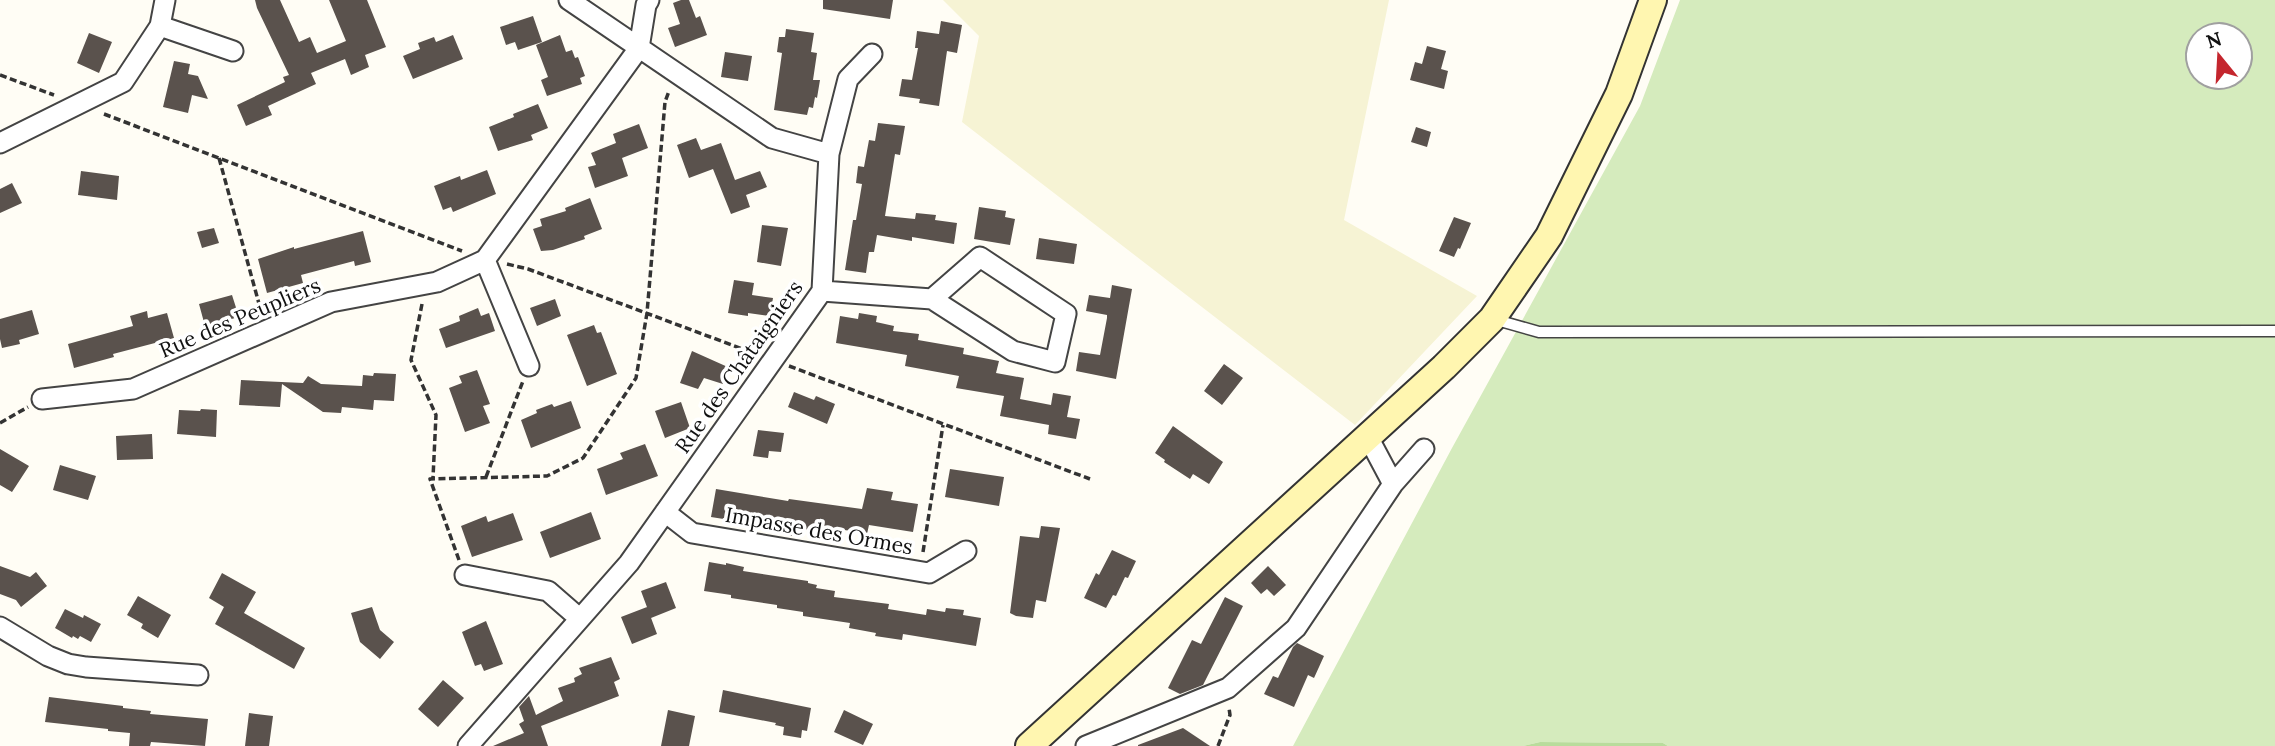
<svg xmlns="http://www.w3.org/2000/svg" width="2275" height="746" font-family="Lora,serif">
  <rect width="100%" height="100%" fill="#fffdf5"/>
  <path fill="#f6f3d4" d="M943 0H1389L1344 220 1477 296 1355 425 962 122 979 36Z"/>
  <path fill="#d5ebbd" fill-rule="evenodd" d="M1680 0H2275V746H1668L1663 743 1540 742 1523 746H1293L1452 448 1640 106ZM2198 35H2240V77H2198Z"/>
  <path fill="#b9dc9c" d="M1540 742 1663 743 1668 746H1523Z"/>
  <path fill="#5a524d" d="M255 0H280L299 42 310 37 317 53 346 41 329 0H367L386 47 365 55 369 67 351 75 345 59 311 73 316 84 268 106 272 115 246 126 237 105 285 82 283 77 289 75 257 8Z
    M681 0H689L696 18 700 16 707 35 675 47 668 28 680 24 673 3Z
    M823 0H893L890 19 823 9Z
    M533 16 542 42 518 50 515 42 506 45 500 27Z
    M941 21 962 25 957 53 947 51 939 106 919 103 920 99 899 96 902 79 912 80 918 48H915L917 31 939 34Z
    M786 29 814 33 811 52 817 53 813 80H820L817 98 815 97 813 108 809 107 807 115 774 110 782 53 777 52 779 37H785Z
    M89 33 112 42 99 73 77 63Z
    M453 35 463 59 413 79 403 56 420 49 418 43 434 37 436 42Z
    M560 35 566 52 572 50 575 58 578 57 585 76 580 78 582 84 547 96 541 80 548 77 536 45Z
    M1427 46 1446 51 1441 69 1448 71 1444 89 1410 80 1415 62 1422 64Z
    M725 52 752 56 748 81 721 77Z
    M174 61 190 64 188 74 198 76 208 99 192 95 188 113 163 107Z
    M538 104 548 128 531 135 533 140 498 151 489 127 514 117 513 114Z
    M878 123 905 126 900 155 895 154 885 216 915 219 916 213 936 215 935 220 957 223 954 244 912 237V241L877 235 874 252H869L866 273 845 270 853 220H856L862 184 856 183 858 166 864 167 869 140 875 141Z
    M639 124 648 148 622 158 628 176 595 188 588 167 596 165 591 153 616 143 613 134Z
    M1416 127 1431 132 1427 147 1411 142Z
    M696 138 701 150 721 143 735 180 760 171 767 187 746 195 750 207 731 214 713 169 689 178 677 145Z
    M487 170 496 194 453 212 451 207 443 210 434 186 460 176 461 180Z
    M81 171 119 176 117 200 78 195Z
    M12 183 22 203 0 213V189Z
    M590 198 602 229 584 236 585 239 553 250 541 251 533 229 542 226 540 219 566 211 565 208Z
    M979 207 1006 211 1005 217 1015 219 1010 245 974 239Z
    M1454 217 1471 223 1460 249 1458 248 1454 257 1439 251Z
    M762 225 788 228 781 266 757 262Z
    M214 228 219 243 202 248 197 232Z
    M363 231 371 262 355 266 354 261 301 275 303 283 267 293 258 259 294 247V249Z
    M1039 238 1077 244 1074 264 1036 259Z
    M734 280 754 283 752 295 773 298 770 316 748 313V316L728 313Z
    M1112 285 1132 289 1116 379 1076 371 1079 352 1100 355 1107 318V315L1086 311 1089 295 1110 298Z
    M232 295 239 317 205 326 199 304Z
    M555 299 561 316 537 326 530 308Z
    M478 308 481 316 489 313 495 331 446 348 439 329 460 321 459 316Z
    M32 310 39 334 19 340 20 344 2 348 0 339V319Z
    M147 311 148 318 167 313 174 338 113 354 114 357 74 368 68 344 133 326 130 316Z
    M859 313 877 316 876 322 894 326 893 331 919 334 918 340 964 348 963 354 999 361 996 373 1024 378 1020 399 1051 405 1053 393 1071 396 1067 417 1080 419 1076 439 1048 434 1049 425 1000 416 1004 396 956 388 959 376 905 366 907 355 836 343 840 316 858 319Z
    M594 325 597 333 601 332 617 374 587 386 567 335Z
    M692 351 730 368 723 384 704 378 698 389 680 383Z
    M1224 364 1243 378 1222 405 1204 391Z
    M477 370 490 404 483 406 490 423 465 432 449 388 462 383 459 376Z
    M374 373 396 374 394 401 374 400 373 410 342 407 341 413 323 412 282 384 280 407 239 405 241 380 303 383 308 376 321 384 362 386 363 375 373 376Z
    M794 392 814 400 816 396 835 404 827 424 788 407Z
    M571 401 581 428 531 448 521 420 537 413 536 410 552 404 554 407Z
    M681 402 690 428 665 438 655 411Z
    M201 409 217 410 216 437 177 434 179 410 200 411Z
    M1173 426 1223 462 1209 484 1193 474 1190 479 1164 462 1165 460 1155 453Z
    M758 430 784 433 781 452 769 451 768 458 753 456Z
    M152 434 153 459 117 460 116 436Z
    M645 444 658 476 606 495 597 469 623 459 620 453Z
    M0 449 29 466 12 492 0 485Z
    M60 465 96 476 88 500 53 490Z
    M950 469 1004 477 999 506 945 497Z
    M867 488 893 492 891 500 918 504 913 532 869 525 867 534 839 529 838 535 793 527 792 536 755 528V524L711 517 716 489 788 501 789 499 862 509Z
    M591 512 601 539 550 558 540 532Z
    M513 513 523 540 472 557 461 526 486 516 488 522Z
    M1041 526 1060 528 1046 602 1036 600 1033 618 1016 616 1010 613 1020 536 1039 538Z
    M1112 550 1136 561 1128 578 1125 577 1116 596 1113 595 1106 608 1084 598 1096 573 1099 575Z
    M709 562 726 565V563L744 567 743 571 808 581V583L817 585 816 588 835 591 834 597 889 604 888 609 926 615 927 609 945 612 946 608 964 610 963 615 981 618 976 646 903 634 902 640 875 636 876 633 849 628 850 623 803 616V612L777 608V605L731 598V595L704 591Z
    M0 566 30 577 36 572 47 586 21 607 16 600 0 594Z
    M1268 566 1286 585 1274 596 1267 589 1261 594 1251 583Z
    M222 573 256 592 244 613 305 648 294 669 215 624 224 607 209 598Z
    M666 582 676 608 651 618 641 591Z
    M138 596 171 615 158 638 141 628 143 624 127 615Z
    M1225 597 1243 606 1203 685 1180 694 1168 688 1192 640 1201 644Z
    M372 607 380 630 394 642 380 659 360 642 351 613Z
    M647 607 657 634 632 644 621 617Z
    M65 609 83 618 84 615 101 624 91 642 80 636 78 639 73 636 72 638 55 628Z
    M486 621 503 664 484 671 481 664 475 666 462 632Z
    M1297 643 1324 656 1314 678 1308 675 1294 707 1264 694 1273 676 1278 678 1293 647Z
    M611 657 620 679 614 682 619 696 541 726 548 746H493L524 733 519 724 524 721 519 707 529 696 536 715 563 701 558 688 575 682 574 678 582 674 579 668Z
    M443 680 464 698 438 727 418 709Z
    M723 690 811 708 807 731 802 730 801 738 783 735 784 727 775 725 776 723 719 712Z
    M49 697 123 706V708L151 711 150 714 208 719 205 746 151 742 150 746H129L130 733 108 731V729L45 722Z
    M668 710 695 716 689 746H661Z
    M844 710 873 724 863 745 834 732Z
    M249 713 273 716 269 746H245Z
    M1183 728 1210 746H1138V745Z"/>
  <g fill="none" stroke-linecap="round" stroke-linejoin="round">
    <g stroke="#444" stroke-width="13">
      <path id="service" d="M1493 319 1539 332 2275 331"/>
    </g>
    <g stroke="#444" stroke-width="23">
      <path id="minor" d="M160 26 233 51
        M0 143 123 82 160 26 165 0
        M829 154 848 79 872 54
        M485 260 529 366
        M822 291 932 299 1013 351 1055 362 1066 314 980 257 932 299
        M42 399 133 389 331 302 437 282 485 260 639 48 646 5 649 0
        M1368 437 1393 484
        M665 512 692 533 929 573 966 551
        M465 575 548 591 579 618
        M0 627 48 656 68 664 86 667 198 675
        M468 746 629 563 822 291 829 154 772 138 569 0
        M1086 746 1228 688 1296 628 1393 484 1424 449"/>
    </g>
    <g stroke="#333" stroke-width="30">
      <path id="secondary" d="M1029 746 1444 367 1492 319 1549 236 1619 94 1653 0"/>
    </g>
    <path stroke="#333" stroke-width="3.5" stroke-dasharray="7 3.5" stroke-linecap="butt" d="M0 75 54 95
      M104 114 462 251
      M219 158 261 311
      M507 264 528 269 756 354
      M422 304 411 360 436 415 433 478
      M789 366 1090 479
      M0 423 28 407
      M486 477 523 381
      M923 552 943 425
      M459 560 430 479 547 476 583 458 636 378 647 313 665 102 669 91
      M1218 746 1230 715 1229 708"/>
    <use href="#service" stroke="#fff" stroke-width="10"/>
    <use href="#minor" stroke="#fff" stroke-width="19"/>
    <use href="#secondary" stroke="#fff6b0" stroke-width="26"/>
  </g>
  <g text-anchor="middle" stroke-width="7" stroke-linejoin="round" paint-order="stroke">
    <g font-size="21" fill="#111" stroke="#fff">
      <text transform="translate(240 318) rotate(-23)" y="7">Rue des Peupliers</text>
      <text transform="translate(739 367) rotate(-55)" y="7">Rue des Châtaigniers</text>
      <text transform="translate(819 531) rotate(10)" y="7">Impasse des Ormes</text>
    </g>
  </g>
  <g transform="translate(2219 56) rotate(342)"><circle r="33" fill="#ffffff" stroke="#a0a0a0" stroke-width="2"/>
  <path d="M0-5L12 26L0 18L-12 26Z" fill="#c4262e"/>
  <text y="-10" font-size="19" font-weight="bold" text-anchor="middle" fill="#111111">N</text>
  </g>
</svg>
